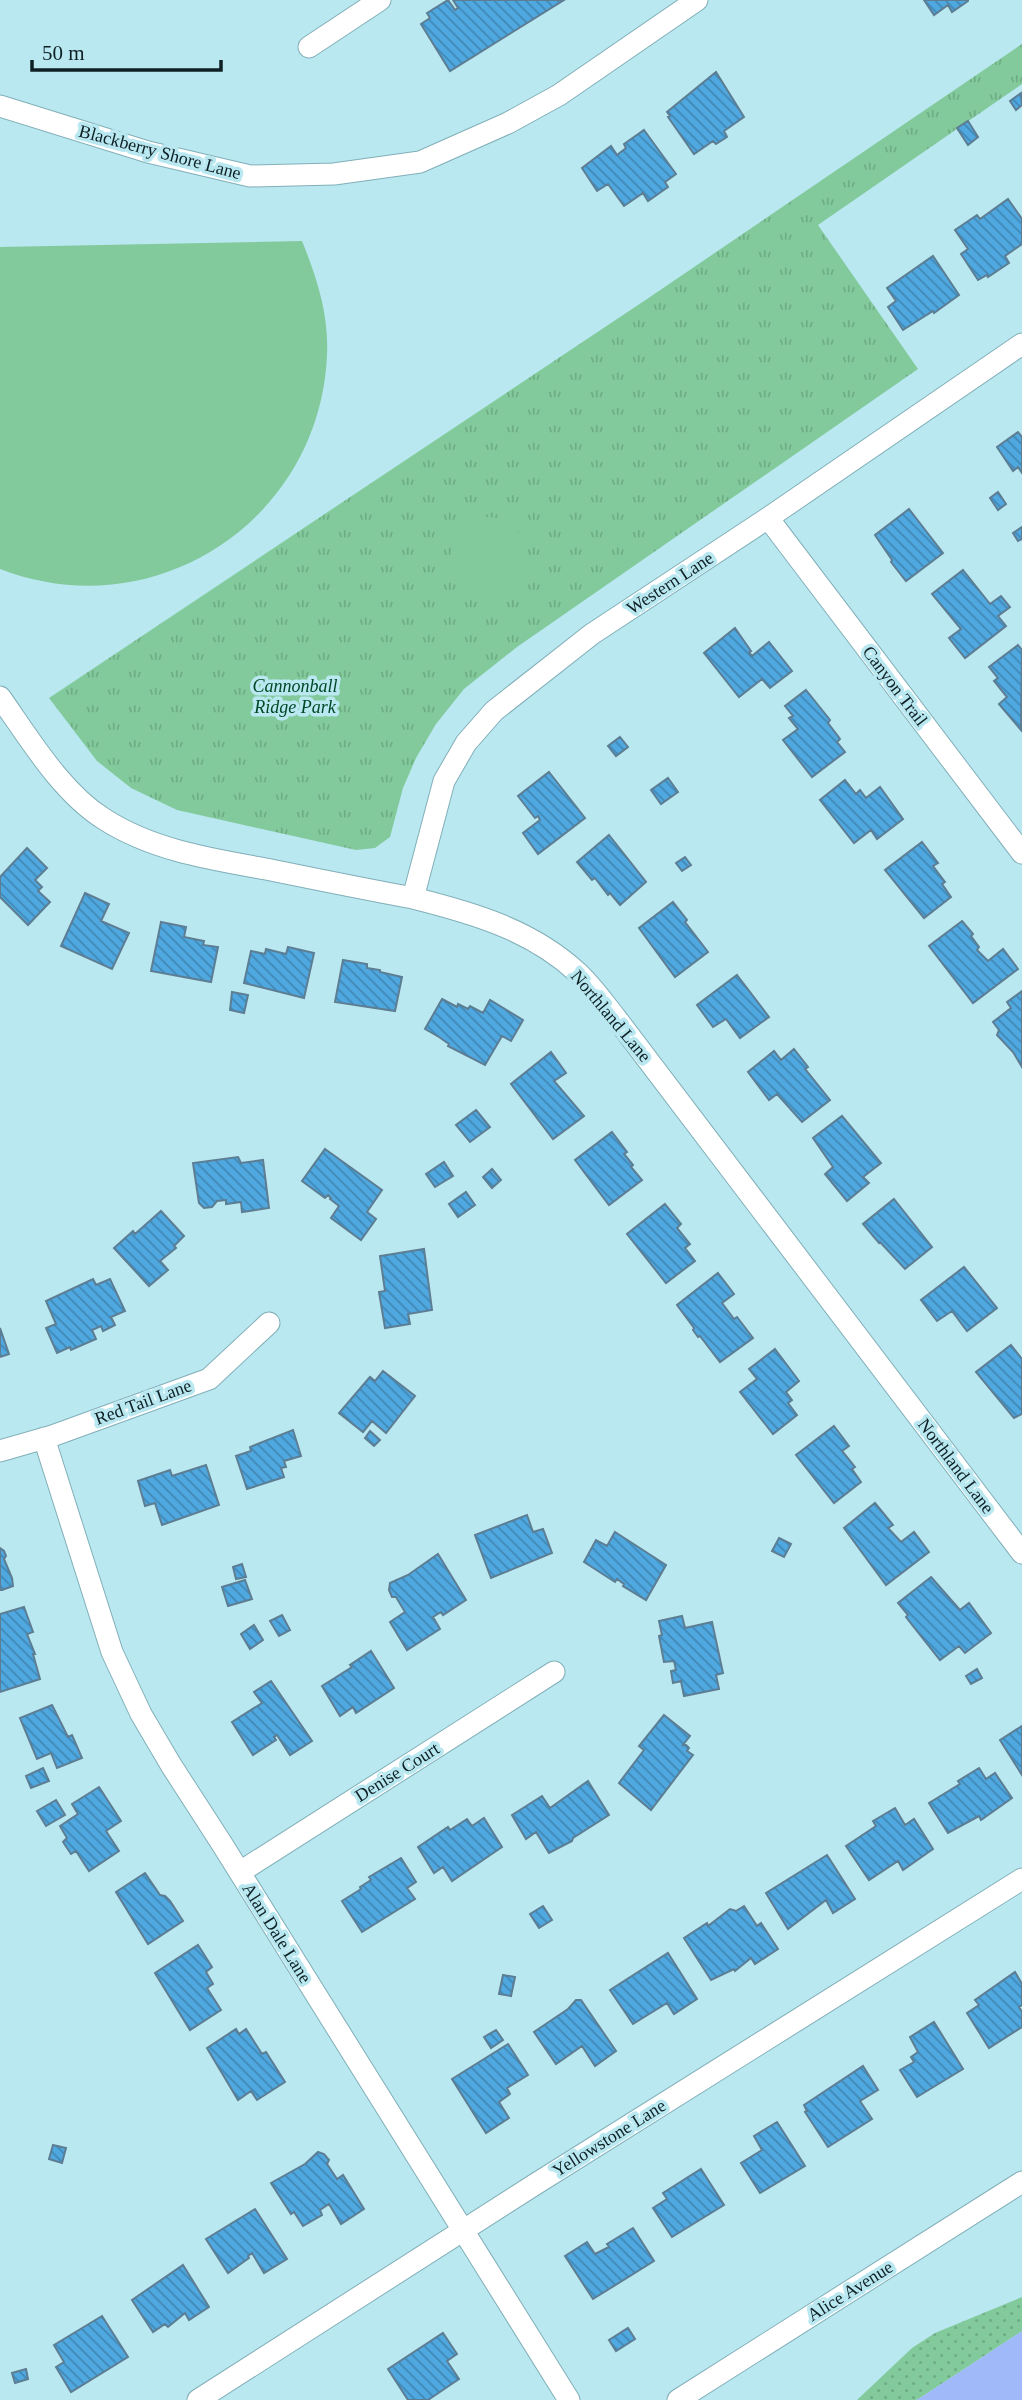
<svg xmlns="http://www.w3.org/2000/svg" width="1022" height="2400" font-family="'Times New Roman',serif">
  <defs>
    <pattern id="grass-dots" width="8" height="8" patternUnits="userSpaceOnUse" patternTransform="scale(1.75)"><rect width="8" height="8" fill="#82ca9b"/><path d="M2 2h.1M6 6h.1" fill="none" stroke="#6fad85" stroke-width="1.8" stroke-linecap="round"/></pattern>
    <pattern id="park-tufts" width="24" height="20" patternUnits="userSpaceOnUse" patternTransform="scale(1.75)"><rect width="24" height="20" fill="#82ca9b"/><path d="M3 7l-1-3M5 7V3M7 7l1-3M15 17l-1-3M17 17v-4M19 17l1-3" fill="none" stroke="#6fad85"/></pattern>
    <pattern id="building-back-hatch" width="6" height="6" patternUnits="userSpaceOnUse" patternTransform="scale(1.75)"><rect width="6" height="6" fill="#4fa8e0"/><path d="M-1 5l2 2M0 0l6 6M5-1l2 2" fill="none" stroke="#4088b5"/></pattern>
  </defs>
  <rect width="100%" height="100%" fill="#b9e8f1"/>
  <path fill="url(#grass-dots)" d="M1022 2297V2331L920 2398 916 2400H857L912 2348 935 2333Z"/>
  <path fill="url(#park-tufts)" d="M1022 44V84L818 225 918 369 517 647 464 689 436 724 416 758 403 788 390 837 375 848 356 850 177 810 131 788 97 761 49 698 650 297Z"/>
  <path fill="#82ca9b" d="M302 241C317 278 329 315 327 355 320 520 155 629 0 569V247Z
    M451 554a37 37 0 1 1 74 0a37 37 0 1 1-74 0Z"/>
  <path fill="#a0baf9" d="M1022 2331V2400H916L920 2398Z"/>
  <path fill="url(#building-back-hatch)" stroke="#5d7d93" stroke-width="2" d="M448 0 455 10 458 8 453 0H564L450 71 421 24 430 18 427 13Z
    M924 0H968V1L952 12 948 5 934 15Z
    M716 72 744 117 724 131 727 137 716 144 713 141 694 154 668 117 670 116 667 112Z
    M1021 93 1022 105 1016 110 1010 101Z
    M968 121 978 137 968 145 957 128Z
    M644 130 676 174 665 182 668 187 648 201 643 193 624 206 608 184 597 191 582 168 611 146 617 155 626 148 624 144Z
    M1008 199 1022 219V244L1005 256 1009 263 988 277 987 275 978 280 961 254 968 249 955 230 977 215 980 219Z
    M933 256 959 295 934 313 933 311 903 330 888 307 896 301 887 288Z
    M1018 432 1022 437V473L1018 467 1013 471 997 447Z
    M998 492 1006 504 998 510 990 498Z
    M909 509 943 553 906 581 891 562 892 560 875 535Z
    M1022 527V539L1018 541 1013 533Z
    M963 570 990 604 1001 596 1010 607 998 616 1006 626 965 658 949 638 961 629 932 594Z
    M735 628 751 651 749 652 752 656 769 642 792 671 770 688 762 679 739 697 704 653Z
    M1018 645 1022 650 1021 730 999 704 1007 697 994 681 998 678 989 667Z
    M806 690 830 720 828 723 840 739 837 742 845 752 812 777 783 740 798 729 789 718 793 716 785 706Z
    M620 737 628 747 616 756 608 746Z
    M549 772 585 818 538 854 523 833 540 820 538 816 535 818 518 796Z
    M668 778 678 792 661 804 651 790Z
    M845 780 856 794 860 790 866 798 880 787 903 819 877 839 871 830 854 843 820 800Z
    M609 835 646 882 620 905 610 893 608 895 595 878 592 880 577 862Z
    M922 842 938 863 933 866 945 882 942 884 951 897 924 918 885 870Z
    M27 848 47 868 35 880 42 887 38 891 50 902 28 925 0 897V877Z
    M685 857 691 865 682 871 676 863Z
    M85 893 109 904 101 921 129 933 112 969 61 946Z
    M673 902 687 920 685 922 708 952 675 977 639 928Z
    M962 921 973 934 971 936 979 947 977 950 988 961 1003 949 1018 969 973 1003 929 946Z
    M161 922 186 927 184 937 204 941 203 945 218 947 211 982 151 971Z
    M288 947 314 953 304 998 244 983 251 951 265 954 266 949 286 954Z
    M343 960 367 964V968L380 970V972L402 977 395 1011 335 1002Z
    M737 975 769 1017 740 1038 726 1019 713 1027 697 1005Z
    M1022 991V1067L1013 1052 997 1035 999 1030 993 1022 1011 1008 1007 1002Z
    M232 992 248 995 244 1013 230 1010Z
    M442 999 457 1007 458 1004 468 1009 470 1006 483 1013 490 1000 523 1020 511 1041 502 1036 485 1065 448 1046 449 1044 439 1037 425 1029Z
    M794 1049 808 1067 805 1069 830 1100 802 1122 777 1094 769 1100 748 1072 774 1051 781 1060Z
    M551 1052 566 1073 554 1081 584 1116 553 1139 511 1084Z
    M476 1110 490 1127 470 1142 456 1125Z
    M842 1116 881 1163 863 1177 869 1183 847 1201 825 1174 833 1167 813 1138Z
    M612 1132 627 1152 624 1154 633 1165 631 1167 642 1180 609 1205 575 1160Z
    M325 1149 382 1190 367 1212 376 1219 361 1240 331 1218 339 1206 330 1199 331 1198 328 1195 325 1198 302 1181Z
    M238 1157 241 1163 263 1160 269 1208 242 1212 241 1202 226 1204V1200L217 1201 212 1207 204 1208 199 1203 193 1163Z
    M444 1162 453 1176 435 1187 426 1174Z
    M492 1169 501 1180 492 1188 483 1177Z
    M466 1192 475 1205 458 1217 449 1204Z
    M894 1199 932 1247 905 1269 880 1242 879 1243 863 1224Z
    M665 1204 681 1224 677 1228 690 1244 685 1248 695 1261 666 1283 627 1234Z
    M161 1211 184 1236 174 1246 176 1248 160 1261 168 1270 149 1286 114 1248 133 1231 135 1234Z
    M424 1249 432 1310 408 1314 410 1324 385 1328 379 1292 385 1291 380 1256Z
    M964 1267 997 1308 967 1331 952 1311 937 1321 921 1300Z
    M718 1273 734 1294 722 1303 734 1319 737 1317 753 1338 720 1362 700 1336 698 1337 693 1330 694 1328 677 1305Z
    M93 1279 96 1285 110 1279 125 1311 111 1317 115 1325 103 1331 101 1326 92 1330 96 1339 71 1350 70 1347 57 1353 46 1328 56 1324 46 1301Z
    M0 1328 9 1354 0 1357Z
    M1011 1345 1022 1359V1414L1014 1418 976 1372Z
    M775 1349 799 1381 786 1392 792 1400 788 1403 797 1415 773 1434 740 1392 757 1379 749 1369Z
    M383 1371 415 1396 386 1433 372 1421 363 1432 339 1413 370 1377 375 1381Z
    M834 1426 849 1446 842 1451 855 1467 852 1469 861 1482 834 1503 796 1455Z
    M293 1430 301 1456 284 1461 286 1467 281 1468 284 1477 247 1489 236 1456 251 1451 250 1447Z
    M370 1431 380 1440 374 1446 365 1438Z
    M206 1465 219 1505 162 1525 155 1503 145 1506 138 1481 170 1470 172 1476Z
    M875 1503 893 1525 888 1528 901 1542 914 1532 929 1552 886 1585 844 1528Z
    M527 1515 533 1532 543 1529 552 1553 491 1578 475 1535Z
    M615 1532 666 1565 646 1600 623 1586 624 1584 617 1579 615 1582 584 1562 596 1540 607 1546Z
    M779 1538 791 1544 784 1557 772 1551Z
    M0 1548 4 1551 6 1556 4 1559 12 1578 13 1586 2 1590H0Z
    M438 1554 466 1600 443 1615 441 1612 433 1617 440 1629 407 1650 390 1622 405 1612 396 1597H392L389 1590 390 1583 408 1575Z
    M242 1564 246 1577 236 1579 233 1567Z
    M931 1577 960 1610 969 1603 991 1633 965 1653 959 1646 940 1660 906 1617 908 1615 898 1603Z
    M245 1580 252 1599 228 1606 222 1587Z
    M24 1607 33 1632 27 1634 35 1654H33L40 1679 0 1692V1614Z
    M282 1615 290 1630 279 1636 270 1621Z
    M682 1616 685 1628 712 1622 723 1673 716 1675 719 1689 684 1696 681 1681 673 1683 671 1671 676 1670 674 1661 664 1662 659 1636 662 1635 659 1621Z
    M254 1625 263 1640 250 1649 241 1634Z
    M371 1651 394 1688 356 1713 353 1707 340 1716 322 1686 352 1667 350 1665Z
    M977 1669 982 1678 971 1684 966 1676Z
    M271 1681 312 1741 290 1755 277 1735 274 1737 276 1740 253 1755 232 1722 262 1703 254 1692Z
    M52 1705 68 1737 72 1735 82 1758 57 1768 51 1753 37 1759 20 1718Z
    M664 1715 690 1736 682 1746 685 1744 689 1748 687 1751 693 1755 651 1810 619 1783 644 1750 639 1746Z
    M1022 1726V1775L1000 1740Z
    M43 1768 49 1781 31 1788 26 1776Z
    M979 1768 986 1779 995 1773 1012 1798 981 1820 979 1816 948 1833 929 1803 960 1784 958 1781Z
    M588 1781 609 1815 573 1838 572 1841 549 1853 536 1832 526 1839 512 1815 542 1796 550 1808Z
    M99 1787 121 1821 106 1831 119 1851 89 1871 76 1851 71 1854 63 1842 67 1838 60 1826 78 1814 72 1804Z
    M56 1800 65 1815 46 1826 37 1811Z
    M895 1808 905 1825 914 1819 933 1849 903 1870 898 1861 869 1880 846 1846 876 1826 873 1821Z
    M484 1818 502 1847 452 1881 443 1867 434 1873 418 1847 448 1827 450 1830 467 1819 472 1826Z
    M827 1855 855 1899 833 1913 826 1900 788 1929 766 1893Z
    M401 1858 416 1882 407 1888 415 1899 362 1932 342 1901 361 1889 360 1887 371 1880 369 1877Z
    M145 1873 160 1895 165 1896 170 1901 183 1921 148 1944 116 1892Z
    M543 1906 552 1920 539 1928 530 1914Z
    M744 1906 757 1926 761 1923 778 1949 755 1964 751 1958 735 1971 734 1969 711 1980 684 1938 707 1923 708 1926 730 1909 736 1911Z
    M198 1945 212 1967 206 1972 213 1984 207 1988 221 2010 190 2030 155 1973Z
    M668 1953 697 1999 674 2014 667 2003 633 2024 610 1990Z
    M1015 1972 1022 1984V2005L1019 2007 1022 2012V2027L989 2048 967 2013 979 2005 975 2000Z
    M503 1975 515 1977 511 1996 499 1994Z
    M576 2000H581L616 2051 595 2066 582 2046 556 2064 534 2032 568 2009Z
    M934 2022 963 2069 917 2097 900 2070 914 2062 911 2057 918 2052 910 2037Z
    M236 2029 239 2034 246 2029 262 2054 266 2052 285 2082 257 2100 251 2091 238 2100 207 2048Z
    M496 2030 503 2040 491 2048 484 2037Z
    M508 2044 528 2075 507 2088 510 2094 499 2102 509 2118 486 2133 452 2079Z
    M863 2066 878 2090 860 2101 872 2119 828 2147 805 2112 807 2111 804 2105Z
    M777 2122 805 2166 760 2193 741 2163 762 2150 754 2136Z
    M53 2145 66 2148 62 2163 49 2159Z
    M318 2152 324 2154 329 2160 327 2164 337 2179 343 2175 364 2209 341 2224 329 2204 320 2210 322 2215 303 2226 294 2212 291 2214 271 2183 305 2164Z
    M701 2169 724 2205 672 2237 653 2208 667 2199 663 2193Z
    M255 2209 287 2259 264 2273 252 2253 248 2256 249 2258 228 2273 206 2239Z
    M633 2228 654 2261 593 2299 565 2256 587 2242 595 2254 609 2247 607 2244Z
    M183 2265 209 2307 189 2320 185 2313 168 2327 165 2324 153 2332 132 2300Z
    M102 2316 128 2357 71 2392 56 2367 64 2362 54 2345Z
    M628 2328 635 2339 616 2351 609 2340Z
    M443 2333 457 2354 447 2361 459 2379 428 2400H408L388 2369Z
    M26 2369 28 2379 15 2383 12 2373Z"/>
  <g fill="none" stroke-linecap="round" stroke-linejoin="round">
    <g stroke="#82afb8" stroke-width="23">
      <path id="street" d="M309 47 380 0
        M0 106 148 152 250 176 334 174 420 162 508 123 559 95 697 0
        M768 518 1022 853
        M0 697C29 738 61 792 104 819 152 850 210 859 266 869 315 879 364 889 413 898 473 913 532 930 578 973 592 986 604 1003 616 1018L1022 1553
        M413 898 444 781 466 743 494 711 592 634 768 518 1022 344
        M44 1438 112 1652 141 1714 171 1765 222 1844 569 2400
        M0 1451 52 1436 209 1379 269 1323
        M240 1872 554 1672
        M198 2400 534 2185 1022 1879
        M678 2400 1022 2182"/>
    </g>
    <use href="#street" stroke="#fff" stroke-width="21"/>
  </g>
  <g text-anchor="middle" stroke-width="7" stroke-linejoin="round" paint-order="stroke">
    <g font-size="18" fill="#0e2024" stroke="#b9e8f1">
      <text transform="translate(160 152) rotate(15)" y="6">Blackberry Shore Lane</text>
      <text transform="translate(670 583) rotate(-33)" y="6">Western Lane</text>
      <text transform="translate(895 686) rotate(53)" y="6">Canyon Trail</text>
      <text transform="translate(611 1016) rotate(50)" y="6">Northland Lane</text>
      <text transform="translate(143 1402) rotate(-20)" y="6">Red Tail Lane</text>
      <text transform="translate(956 1466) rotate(53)" y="6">Northland Lane</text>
      <text transform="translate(397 1772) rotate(-32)" y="6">Denise Court</text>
      <text transform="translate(277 1933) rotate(58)" y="6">Alan Dale Lane</text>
      <text transform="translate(609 2138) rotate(-32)" y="6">Yellowstone Lane</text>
      <text transform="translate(850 2291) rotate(-32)" y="6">Alice Avenue</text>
    </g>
    <g font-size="18" font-style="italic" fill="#004826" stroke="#b9e8f1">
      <text x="295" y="692">Cannonball<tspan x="295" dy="21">Ridge Park</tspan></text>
    </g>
  </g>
  <path d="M32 60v10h189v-10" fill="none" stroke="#0e2024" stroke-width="3.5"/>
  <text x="42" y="60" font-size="21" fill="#0e2024" stroke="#b9e8f1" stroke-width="5" paint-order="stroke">50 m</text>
</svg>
